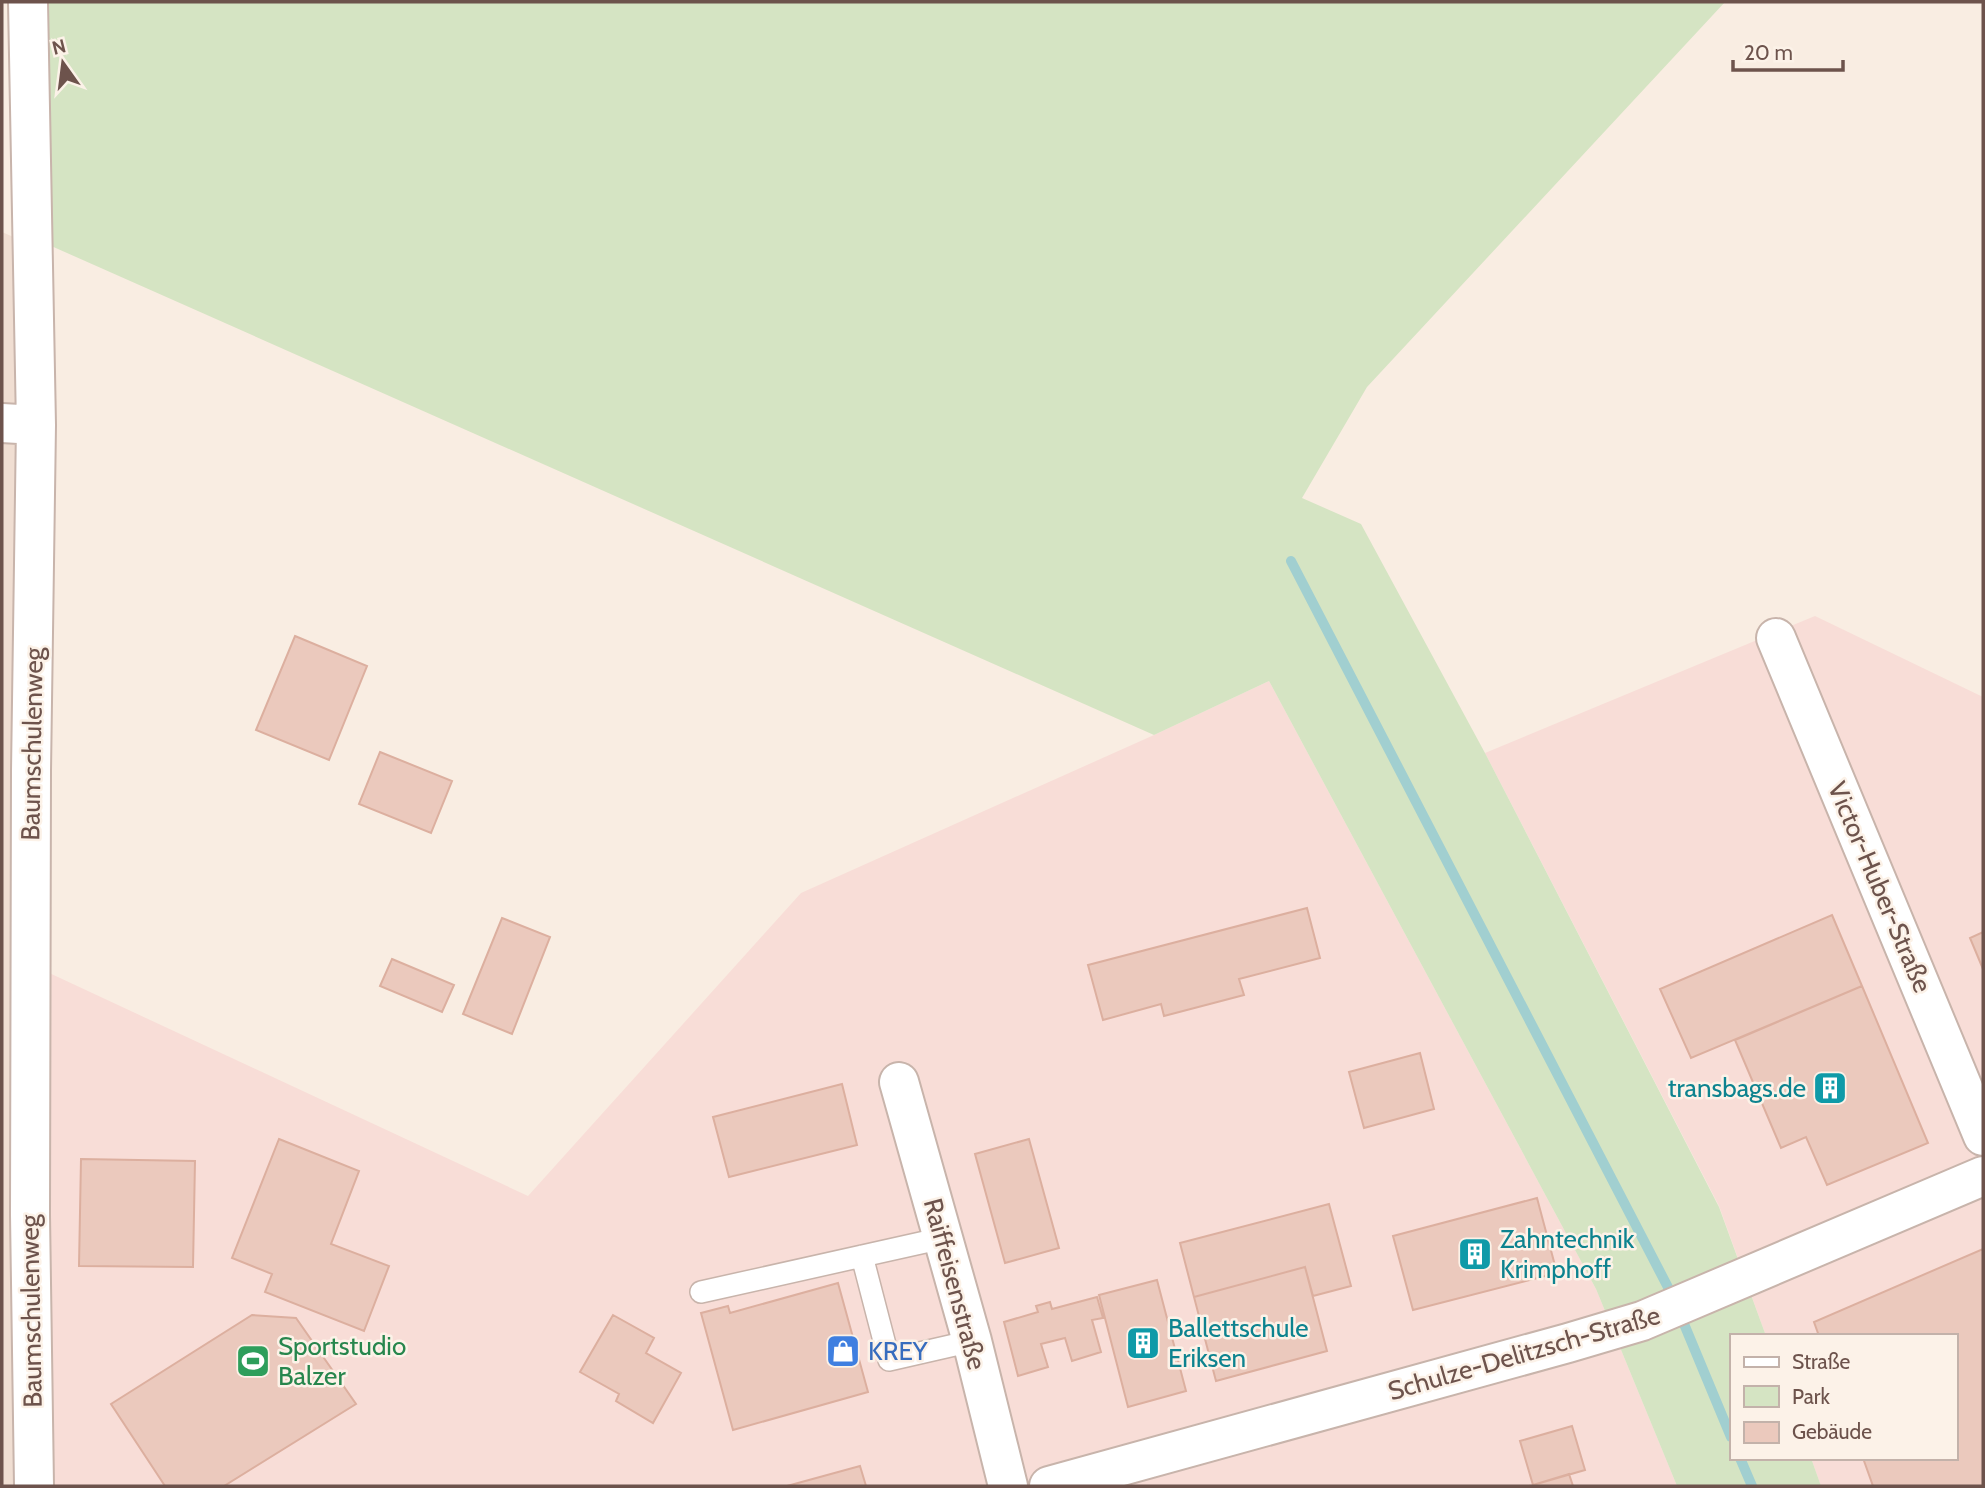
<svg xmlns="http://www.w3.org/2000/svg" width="1985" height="1488" font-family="Cabin,sans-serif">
  <rect width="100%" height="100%" fill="#f9ede2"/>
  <path fill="#f0ded2" d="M2 232 18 239 29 1486H2Z"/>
  <path fill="#f8ddd7" d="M1815 616 1983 697V1486H1821L1811 1458H1955V1336H1766L1719 1206 1485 753Z
    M1269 681 1596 1289 1677 1486H41L45 971 528 1196 801 893 1154 735Z"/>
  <path fill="#d5e4c3" d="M46 2H1725L1367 387 1302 498 1361 524 1485 753 1719 1207 1766 1336H1731V1458H1811L1821 1486H1677L1596 1289 1269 681 1154 735 49 245Z"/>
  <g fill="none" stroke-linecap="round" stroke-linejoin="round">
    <path stroke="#a1cfd0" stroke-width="10" d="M1291 561 1672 1295 1731 1437
      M1740 1458 1752 1486"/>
  </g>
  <path fill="#ebc9bd" stroke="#dcaf9f" stroke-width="2" d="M295 636 367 666 329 760 256 730Z
    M380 752 452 781 431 833 359 804Z
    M1307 908 1320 958 1239 979 1244 995 1164 1016 1161 1004 1103 1020 1088 965Z
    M1832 915 1862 986 1691 1058 1660 989Z
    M502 918 550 937 512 1034 463 1014Z
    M1983 932V969L1970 938Z
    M392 959 454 985 442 1012 380 986Z
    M1862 986 1928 1143 1827 1185 1806 1137 1781 1148 1735 1040Z
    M1420 1053 1434 1109 1364 1128 1349 1072Z
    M842 1084 857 1145 729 1177 713 1117Z
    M279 1139 359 1171 331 1244 389 1266 364 1331 265 1292 272 1274 232 1258Z
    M1029 1139 1059 1248 1005 1263 975 1154Z
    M81 1159 195 1161 193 1267 79 1266Z
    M1537 1198 1557 1273 1413 1310 1393 1236Z
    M1329 1204 1351 1286 1313 1296 1305 1267 1194 1297 1180 1243Z
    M1983 1249V1486H1873L1863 1458H1955V1336H1819L1814 1322Z
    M1305 1267 1327 1351 1216 1381 1194 1297Z
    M1157 1280 1186 1391 1128 1407 1099 1295Z
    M838 1283 868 1392 733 1430 701 1313 728 1306 730 1313Z
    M1097 1297 1103 1318 1092 1320 1101 1352 1072 1361 1065 1338 1041 1344 1048 1367 1018 1376 1004 1322 1038 1312 1036 1306 1050 1302 1052 1309Z
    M252 1315 296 1318 356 1404 224 1486H165L111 1404Z
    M613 1315 654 1338 646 1353 681 1373 653 1423 616 1401 619 1394 580 1372Z
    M1572 1426 1585 1470 1533 1485 1520 1441Z
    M860 1466 866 1486H787Z
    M1569 1474 1573 1486H1529L1533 1485Z"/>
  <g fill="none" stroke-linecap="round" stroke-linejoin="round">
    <g stroke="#c8b4ab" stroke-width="24">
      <path id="lane" d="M862 1256 889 1360 972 1341
        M701 1292 943 1238"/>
    </g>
    <g stroke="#c8b4ab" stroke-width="42">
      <path id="street" d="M28 2 36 425 31 771 30 1215 34 1486
        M2 423 36 425
        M1776 638 1983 1136
        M899 1082 972 1341 1008 1486
        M1049 1486 1568 1343 1642 1321 1983 1176"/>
    </g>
    <use href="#lane" stroke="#fff" stroke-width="21"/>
    <use href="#street" stroke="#fff" stroke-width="38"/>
  </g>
  <defs>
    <g id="building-square" transform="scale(1.75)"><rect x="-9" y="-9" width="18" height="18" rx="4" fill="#0f9aa8" stroke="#fcf2e8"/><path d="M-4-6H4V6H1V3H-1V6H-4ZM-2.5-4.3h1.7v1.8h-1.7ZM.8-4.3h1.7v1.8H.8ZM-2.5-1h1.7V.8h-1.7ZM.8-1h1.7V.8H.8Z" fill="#fff"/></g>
    <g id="shop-square" transform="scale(1.75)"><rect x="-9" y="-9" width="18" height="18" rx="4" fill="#3f7fe0" stroke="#fcf2e8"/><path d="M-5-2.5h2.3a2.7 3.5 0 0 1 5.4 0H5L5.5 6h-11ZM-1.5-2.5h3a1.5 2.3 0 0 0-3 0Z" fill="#fff"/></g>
    <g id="stadium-square" transform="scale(1.75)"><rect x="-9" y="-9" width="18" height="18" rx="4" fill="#2e9e5b" stroke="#fcf2e8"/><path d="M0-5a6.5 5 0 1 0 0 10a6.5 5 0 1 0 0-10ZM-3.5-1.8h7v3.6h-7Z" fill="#fff"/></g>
  </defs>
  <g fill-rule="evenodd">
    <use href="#building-square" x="1830" y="1088"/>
    <use href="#building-square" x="1475" y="1254"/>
    <use href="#building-square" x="1143" y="1343"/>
    <use href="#shop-square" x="843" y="1351"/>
    <use href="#stadium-square" x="253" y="1361"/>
  </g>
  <g text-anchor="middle" stroke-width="5" stroke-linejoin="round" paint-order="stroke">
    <g font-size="26" fill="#6d534c" stroke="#fcf2e8">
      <text transform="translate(32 744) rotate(-89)" y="9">Baumschulenweg</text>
      <text transform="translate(1880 887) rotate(67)" y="9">Victor-Huber-Straße</text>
      <text transform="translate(955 1284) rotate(75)" y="9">Raiffeisenstraße</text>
      <text transform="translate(31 1311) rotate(-91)" y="9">Baumschulenweg</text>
      <text transform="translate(1524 1353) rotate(-16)" y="9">Schulze-Delitzsch-Straße</text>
    </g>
    <g font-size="26" fill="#0d838f" stroke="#fcf2e8" text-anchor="start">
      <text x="1806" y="1097" text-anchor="end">transbags.de</text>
      <text x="1500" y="1248">Zahntechnik<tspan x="1500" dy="30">Krimphoff</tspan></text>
      <text x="1168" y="1337">Ballettschule<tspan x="1168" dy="30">Eriksen</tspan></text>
    </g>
    <g font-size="26" fill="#27864d" stroke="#fcf2e8" text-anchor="start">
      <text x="278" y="1355">Sportstudio<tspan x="278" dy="30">Balzer</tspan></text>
    </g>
    <g font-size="26" fill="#366cbe" stroke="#fcf2e8" text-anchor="start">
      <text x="868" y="1360">KREY</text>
    </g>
  </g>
  <rect width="1985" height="1488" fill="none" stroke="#6d534c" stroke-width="7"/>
  <rect x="1730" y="1334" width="228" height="126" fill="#fcf2e8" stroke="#c3b2aa" stroke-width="2"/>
  <rect x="1744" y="1357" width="35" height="10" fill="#ffffff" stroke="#c3b2aa" stroke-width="2"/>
  <text x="1792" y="1369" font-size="21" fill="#6d534c">Straße</text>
  <rect x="1744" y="1386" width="35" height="21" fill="#d5e4c3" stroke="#c3b2aa" stroke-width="2"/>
  <text x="1792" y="1404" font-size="21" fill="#6d534c">Park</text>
  <rect x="1744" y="1422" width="35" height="21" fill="#ebc9bd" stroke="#c3b2aa" stroke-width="2"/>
  <text x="1792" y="1439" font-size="21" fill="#6d534c">Gebäude</text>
  <g transform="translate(63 63) rotate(346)" stroke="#fcf2e8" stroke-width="5" paint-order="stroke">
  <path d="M0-5L12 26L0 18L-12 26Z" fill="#6d534c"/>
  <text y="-10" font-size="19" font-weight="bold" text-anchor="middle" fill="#6d534c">N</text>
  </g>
  <path d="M1733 60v10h110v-10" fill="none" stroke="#6d534c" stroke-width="3.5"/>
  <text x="1744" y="60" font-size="21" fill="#6d534c" stroke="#fcf2e8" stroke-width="5" paint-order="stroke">20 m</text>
</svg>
